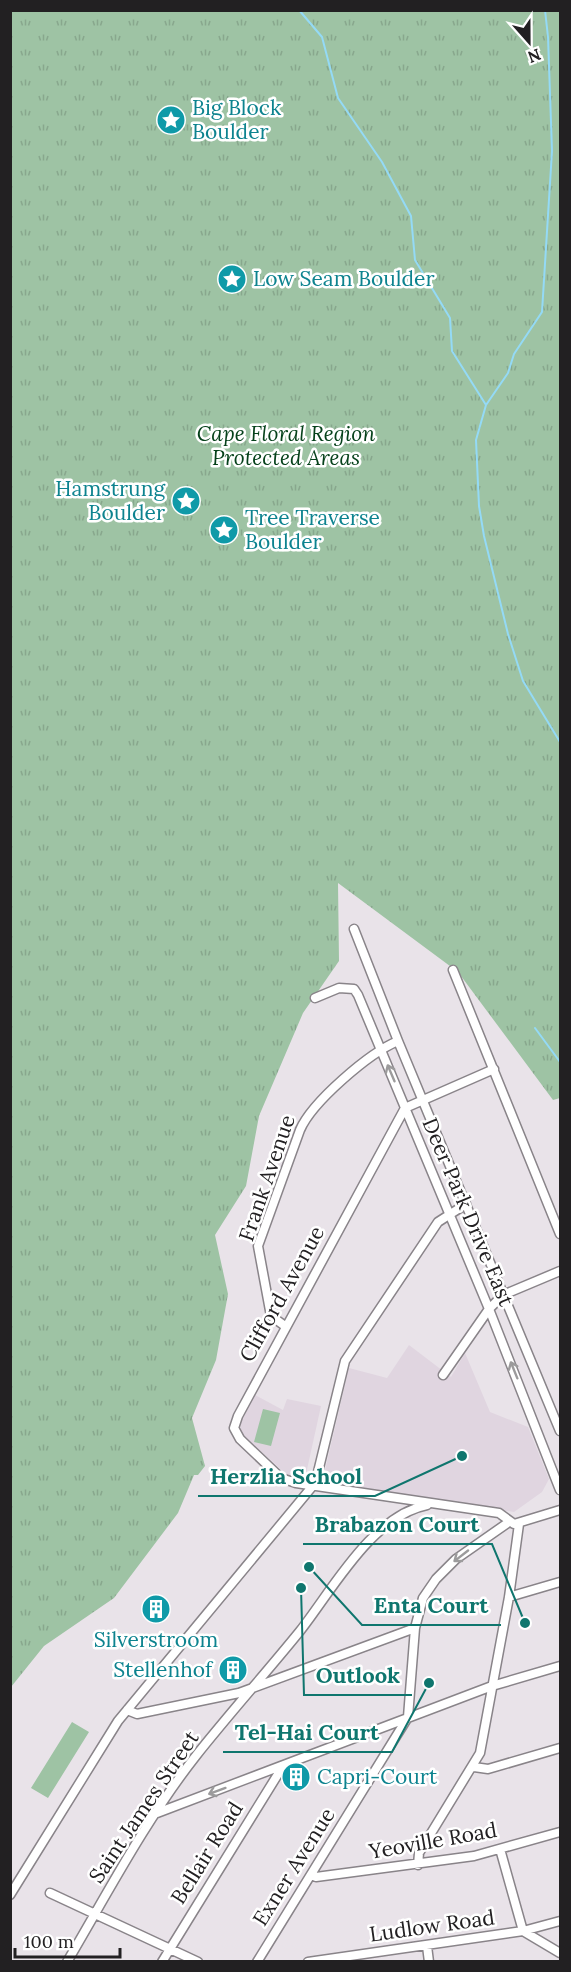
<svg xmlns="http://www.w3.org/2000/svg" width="571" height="1972" font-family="Lora,serif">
  <defs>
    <pattern id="park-tufts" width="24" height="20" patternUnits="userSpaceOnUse" patternTransform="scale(1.5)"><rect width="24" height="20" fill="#9ec3a4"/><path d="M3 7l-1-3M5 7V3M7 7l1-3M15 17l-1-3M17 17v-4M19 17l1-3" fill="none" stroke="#88a78d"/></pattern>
  </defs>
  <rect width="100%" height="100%" fill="#e9e3e9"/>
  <path fill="#e0d5e0" d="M409 1345 451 1377 465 1353 490 1412 528 1427 549 1479 542 1492 514 1512 322 1483 349 1368 387 1378Z
    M255 1395 283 1410 287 1399 321 1406 306 1474 300 1478 286 1474 241 1433 240 1424Z"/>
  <path fill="url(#park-tufts)" d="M11 11H560V1098L553 1100 458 972 338 883 339 961 303 1013 259 1116 246 1186 215 1235 228 1294 216 1360 192 1418 205 1466 198 1475H194L178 1513 114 1598 44 1646 11 1687Z"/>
  <path fill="#9ec3a4" d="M263 1409 280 1413 271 1446 254 1442Z
    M72 1722 89 1732 48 1798 31 1788Z"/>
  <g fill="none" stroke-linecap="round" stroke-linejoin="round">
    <path stroke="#94daf6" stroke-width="2" d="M299 10 322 37 338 98 382 162 411 216 415 260 450 318 452 351 486 405
      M545 10 548 37 552 151 542 312 514 354 508 373 486 405 476 440 479 506 484 536 508 634 523 681 560 742
      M535 1028 560 1062"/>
    <g stroke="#898489" stroke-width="11">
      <path id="minor" d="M354 929 398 1041 560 1431
        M453 970 560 1234
        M315 998 339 988 354 989 358 995 489 1309 560 1490
        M494 1069 405 1108 238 1416 234 1428 240 1439 281 1478 296 1483 499 1513 514 1524 560 1510
        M285 1326 271 1316 258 1246 300 1130C312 1102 369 1053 398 1041
        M443 1375 489 1309 503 1295 560 1271
        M509 1597 560 1582
        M127 1710 137 1714 239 1693 415 1628
        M474 1767 488 1769 560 1748
        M157 1813 492 1686 560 1666
        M500 1849 523 1931 560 1953
        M418 1865 419 1853 480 1753 509 1597 519 1524
        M311 1875 316 1877 474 1856 560 1832
        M50 1893 198 1962
        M10 1895 118 1721 311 1488 317 1476 345 1361 438 1222 466 1204
        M427 1946 429 1962
        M67 1962C107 1894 147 1818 195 1757 229 1714 266 1673 300 1631 333 1589 372 1516 427 1505
        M162 1962 283 1766
        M257 1962 408 1717 415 1628 423 1598 436 1579 456 1559 509 1522
        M308 1962 523 1931 560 1921"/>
    </g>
    <use href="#minor" stroke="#fff" stroke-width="8"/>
  </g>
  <defs><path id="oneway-shaft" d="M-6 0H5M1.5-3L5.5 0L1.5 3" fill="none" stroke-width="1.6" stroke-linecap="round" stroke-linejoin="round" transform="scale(1.5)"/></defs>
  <g stroke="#9c9b9c">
    <use href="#oneway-shaft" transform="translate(391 1073) rotate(-113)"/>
    <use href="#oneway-shaft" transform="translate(514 1370) rotate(-112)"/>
    <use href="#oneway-shaft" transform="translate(461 1556) rotate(142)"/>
    <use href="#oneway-shaft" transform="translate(217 1791) rotate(160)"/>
  </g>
  <defs>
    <g id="sight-disc" transform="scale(1.5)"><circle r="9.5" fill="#0f9aa8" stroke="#fff"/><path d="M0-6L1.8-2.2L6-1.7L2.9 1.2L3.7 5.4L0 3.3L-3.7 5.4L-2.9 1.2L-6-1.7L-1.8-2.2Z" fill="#fff"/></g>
    <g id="building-disc" transform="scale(1.5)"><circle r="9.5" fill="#0f9aa8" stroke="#fff"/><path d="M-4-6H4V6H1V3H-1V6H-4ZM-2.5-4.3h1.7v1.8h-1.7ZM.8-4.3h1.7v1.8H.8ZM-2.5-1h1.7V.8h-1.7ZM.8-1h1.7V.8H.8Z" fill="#fff"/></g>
  </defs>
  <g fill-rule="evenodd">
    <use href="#sight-disc" x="171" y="120"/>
    <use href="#sight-disc" x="232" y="279"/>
    <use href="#sight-disc" x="186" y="501"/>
    <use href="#sight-disc" x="224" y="530"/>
    <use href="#building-disc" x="156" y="1609"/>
    <use href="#building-disc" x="233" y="1670"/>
    <use href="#building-disc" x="296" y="1777"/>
  </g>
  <g text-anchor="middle" stroke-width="5" stroke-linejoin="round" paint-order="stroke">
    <g font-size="21" fill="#0d838f" stroke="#fff" text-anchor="start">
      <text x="192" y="115">Big Block<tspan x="192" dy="24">Boulder</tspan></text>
      <text x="253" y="286">Low Seam Boulder</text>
      <text x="165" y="496" text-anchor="end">Hamstrung<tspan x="165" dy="24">Boulder</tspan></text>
      <text x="245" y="525">Tree Traverse<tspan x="245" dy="24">Boulder</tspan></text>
      <text x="156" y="1647" text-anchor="middle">Silverstroom</text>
      <text x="212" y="1677" text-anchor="end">Stellenhof</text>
      <text x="317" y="1784">Capri-Court</text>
    </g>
    <g font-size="21" font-style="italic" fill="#05411a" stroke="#fff">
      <text x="286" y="441">Cape Floral Region<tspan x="286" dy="24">Protected Areas</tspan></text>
    </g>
    <g font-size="21" fill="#222022" stroke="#fff">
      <text transform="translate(267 1178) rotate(-71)" y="7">Frank Avenue</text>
      <text transform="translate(468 1212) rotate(67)" y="7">Deer Park Drive East</text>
      <text transform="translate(282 1294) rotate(-61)" y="7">Clifford Avenue</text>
      <text transform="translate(144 1807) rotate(-56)" y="7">Saint James Street</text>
      <text transform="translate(433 1841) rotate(-10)" y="7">Yeoville Road</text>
      <text transform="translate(207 1853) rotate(-58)" y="7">Bellair Road</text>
      <text transform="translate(294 1867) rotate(-58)" y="7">Exner Avenue</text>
      <text transform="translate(432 1926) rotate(-8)" y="7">Ludlow Road</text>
    </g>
  </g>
  <path fill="none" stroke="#0f766e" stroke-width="2" d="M462 1456L375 1496H198M525 1623L492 1544H303M309 1567L362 1625H501M301 1588L304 1695H412M429 1683L392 1752H223"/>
  <g fill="#0f766e" stroke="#fff" stroke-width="2">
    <circle cx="462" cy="1456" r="6"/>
    <circle cx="525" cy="1623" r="6"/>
    <circle cx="309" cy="1567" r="6"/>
    <circle cx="301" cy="1588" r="6"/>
    <circle cx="429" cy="1683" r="6"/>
  </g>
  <g font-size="22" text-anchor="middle" font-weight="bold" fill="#0f766e" stroke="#fff" stroke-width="5" stroke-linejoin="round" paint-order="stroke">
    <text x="286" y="1484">Herzlia School</text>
    <text x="397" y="1532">Brabazon Court</text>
    <text x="431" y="1613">Enta Court</text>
    <text x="358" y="1683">Outlook</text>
    <text x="307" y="1740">Tel-Hai Court</text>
  </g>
  <rect width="571" height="1972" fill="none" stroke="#222022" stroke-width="24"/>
  <g transform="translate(529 42) rotate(159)" stroke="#ffffff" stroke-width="4.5" paint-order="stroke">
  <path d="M0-4.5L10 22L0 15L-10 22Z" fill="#222022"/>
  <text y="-9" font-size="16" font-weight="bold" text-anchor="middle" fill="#222022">N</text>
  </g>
  <path d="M15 1948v9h105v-9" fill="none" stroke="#222022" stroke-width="3"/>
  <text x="24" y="1948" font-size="18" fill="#222022" stroke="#ffffff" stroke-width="4.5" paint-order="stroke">100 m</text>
</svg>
